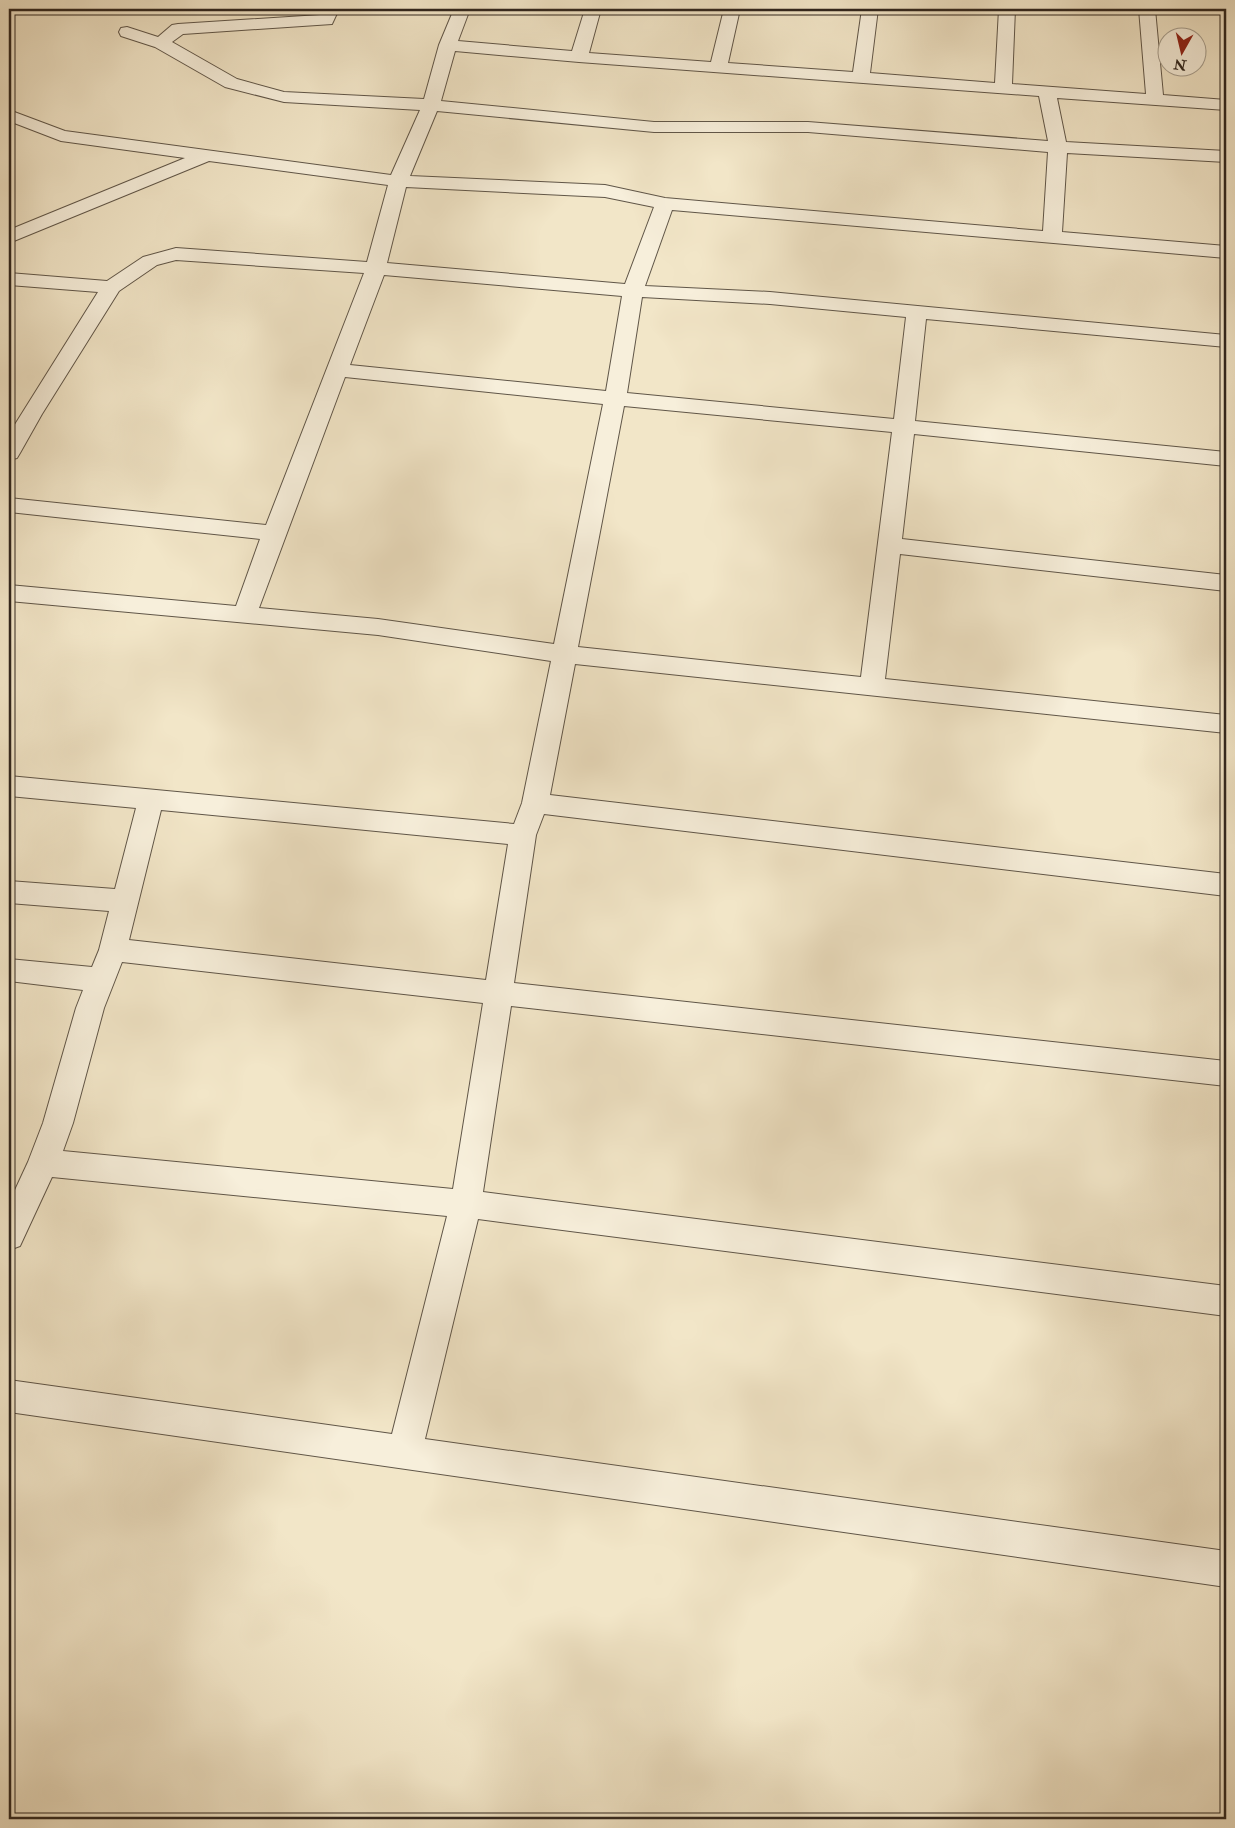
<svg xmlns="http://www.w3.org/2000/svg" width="1235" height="1828" font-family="'IM FELL Double Pica',serif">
  <rect width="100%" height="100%" fill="#f2e6c8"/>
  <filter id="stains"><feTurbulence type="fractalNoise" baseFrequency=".004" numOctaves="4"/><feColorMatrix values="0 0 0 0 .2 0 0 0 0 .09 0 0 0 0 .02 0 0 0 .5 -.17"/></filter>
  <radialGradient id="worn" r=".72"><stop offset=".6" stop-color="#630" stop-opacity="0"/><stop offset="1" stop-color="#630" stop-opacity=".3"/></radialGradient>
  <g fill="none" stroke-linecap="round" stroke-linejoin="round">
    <g stroke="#605648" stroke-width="2">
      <path id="street" d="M323 9H339L332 24 183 34 172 42 237 79 284 92 424 99 439 45 454 9H470L458 41 572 51 585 9H601L589 53 711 62 724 9H740L728 63 853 72 862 9H878L870 73 995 83 999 9H1015L1012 84 1146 94 1139 9H1155L1163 95 1226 100V110L1057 98 1066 142 1226 151V162L1067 153 1062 232 1226 246V258L672 210 645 286 770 292 1226 335V347L926 319 915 421 1226 452V466L914 434 902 539 1226 575V591L900 554 885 679 1226 715V733L575 664 550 795 1226 874V896L544 814 536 835 514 983 1226 1061V1086L511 1006 483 1192 1226 1286V1316L478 1219 425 1439 1226 1551V1587L9 1412V1380L392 1434 447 1216 52 1177 20 1246 9 1250V1203L28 1162 43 1123 76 1008 83 990 9 981V959L92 967 99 950 109 911 9 903V881L115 889 136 808 9 796V776L514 824 522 803 551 661 378 635 9 601V585L236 606 260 539 9 512V498L266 525 364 273 176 260 157 265 119 291 42 414 20 453 17 458 9 460V434L98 292 9 285V273L107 281 143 257 176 248 367 262 388 185 209 161 9 243V230L185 158 61 141 9 121V110L65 131 391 175 420 110 284 102 225 87 155 47 121 36 119 32 121 28 127 27 158 37 172 25 178 24 320 15ZM455 51 579 62 1039 96 1048 141 808 122H654L441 101ZM437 111 654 132H808L1048 152 1043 231 665 198 605 185 410 176ZM406 187 605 197 654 207 625 284 387 263ZM384 275 622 296 606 391 350 365ZM642 297 770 304 906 317 894 419 627 393ZM345 377 603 404 554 644 378 619 259 608ZM624 406 892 432 861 677 578 647ZM161 810 508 844 486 980 129 940ZM122 962 483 1003 453 1189 63 1151 73 1123 104 1008Z"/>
    </g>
    <use href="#street" fill="#f7efdb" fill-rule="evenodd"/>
  </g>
  <rect width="1235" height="1828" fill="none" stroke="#f2e6c8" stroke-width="30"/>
  <rect x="10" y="10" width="1215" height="1808" fill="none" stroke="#30261e" stroke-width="2.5"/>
  <rect x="15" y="15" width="1205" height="1798" fill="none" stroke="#30261e"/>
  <g transform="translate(1182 52) rotate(188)"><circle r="24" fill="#f7efdb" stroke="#a79f8f"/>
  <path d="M0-4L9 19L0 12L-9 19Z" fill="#8f2418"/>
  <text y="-8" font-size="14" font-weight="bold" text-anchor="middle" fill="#30261e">N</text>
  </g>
  <rect width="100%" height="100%" filter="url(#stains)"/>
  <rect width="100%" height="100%" fill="url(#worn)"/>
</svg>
